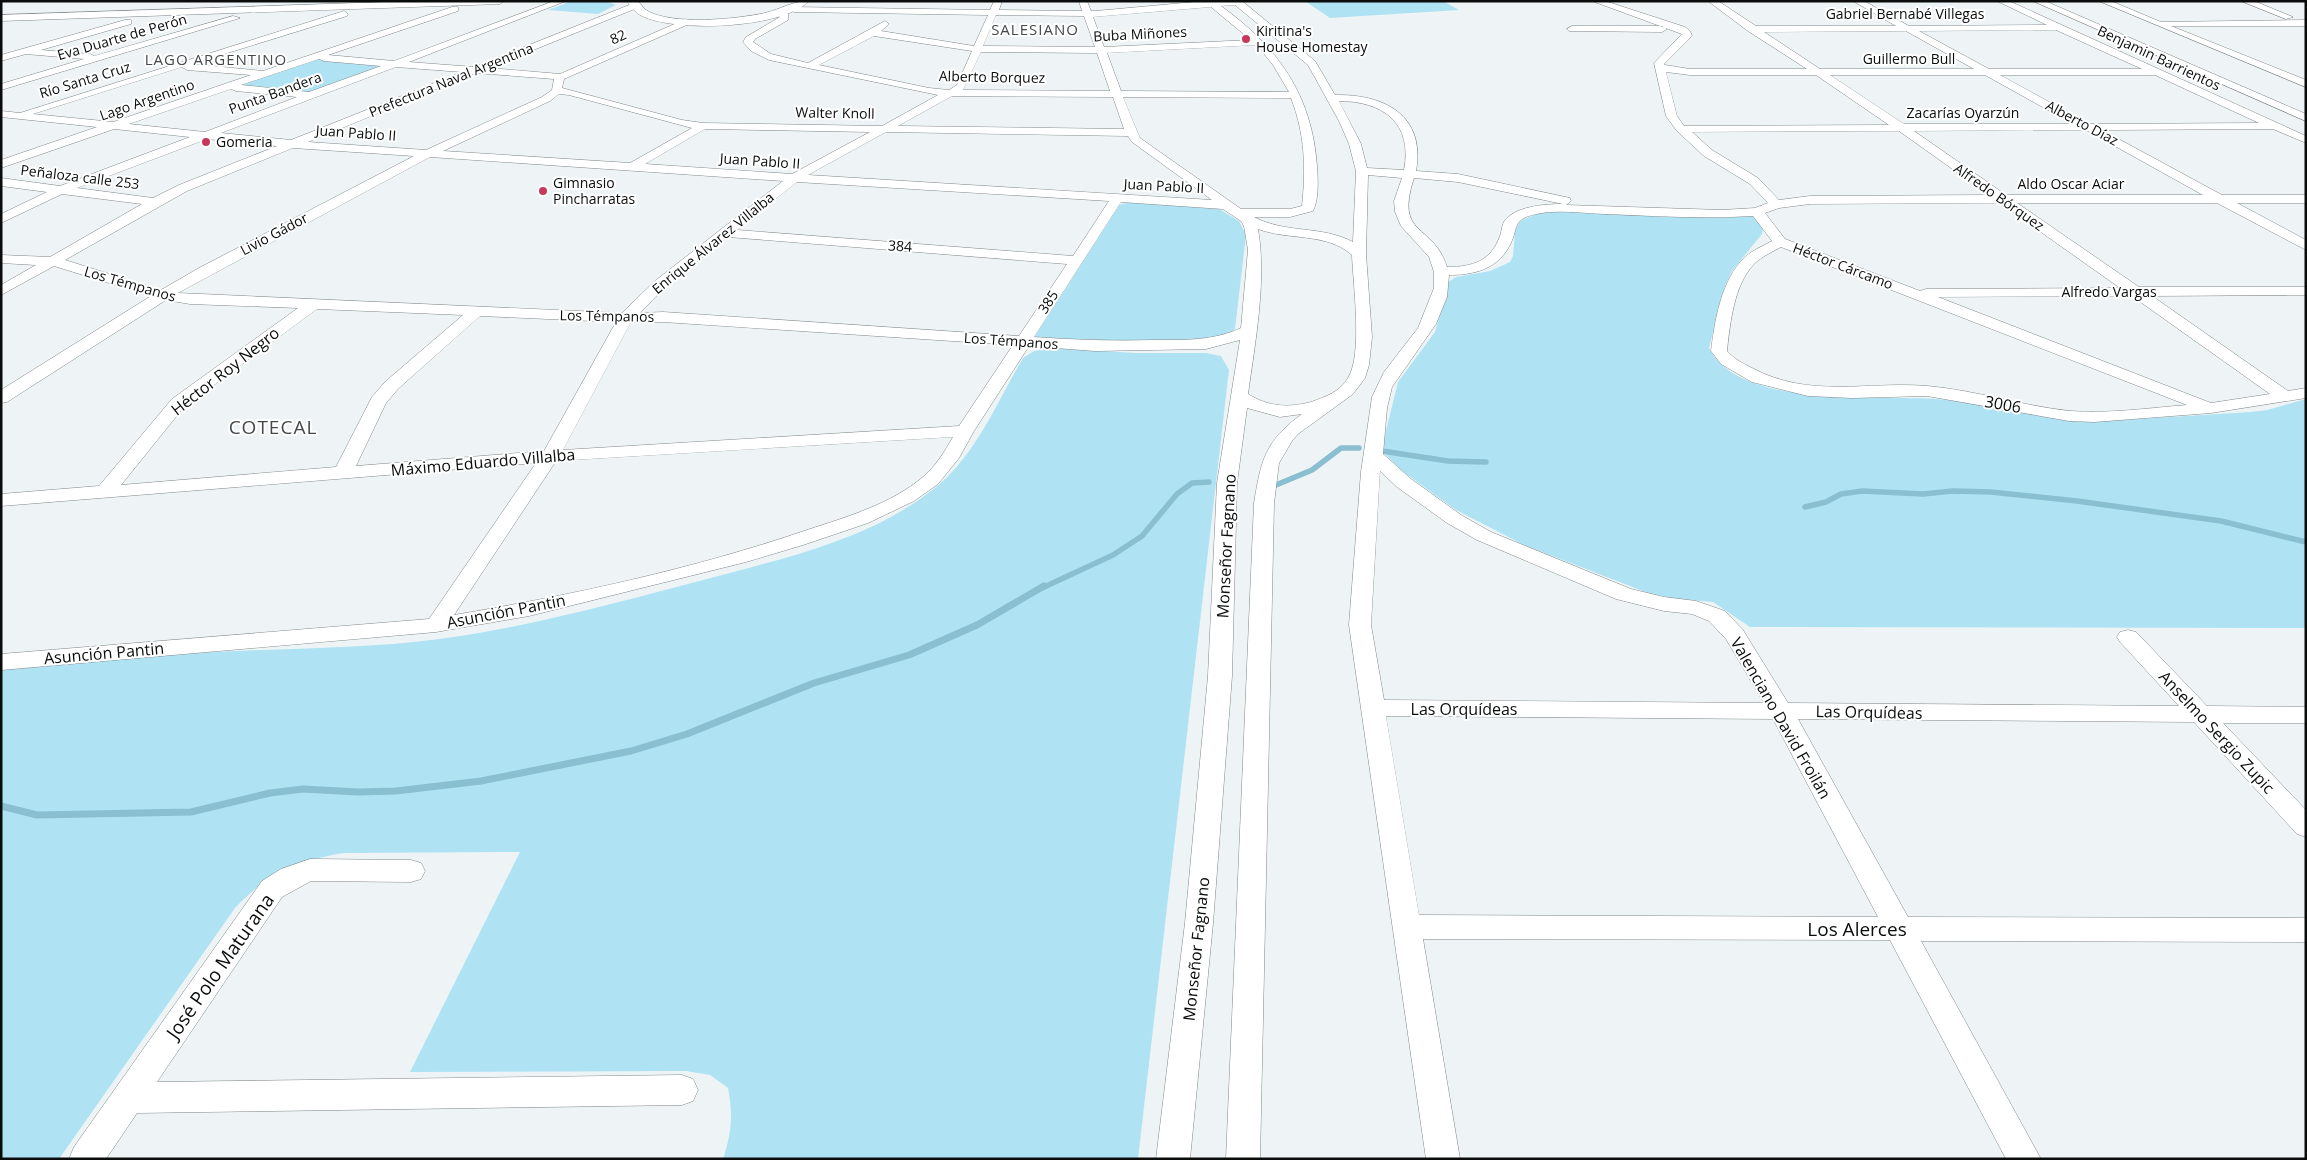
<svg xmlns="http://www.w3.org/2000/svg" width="2307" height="1160" font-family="'Open Sans',sans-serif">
  <rect width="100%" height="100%" fill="#eef4f6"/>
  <path fill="#afe3f4" d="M606 1 616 5 598 14 548 10 569 2Z
    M1305 1H1443L1459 10 1330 18Z
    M317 59 388 66 312 94 234 87Z
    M1131 202 1219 209 1239 221 1246 235 1235 329C1210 351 1073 340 1036 338L1035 335 1118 205Z
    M1560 211 1715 218 1754 216 1763 229 1762 234 1732 271 1725 286 1709 348C1739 409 1877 395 1936 399 1990 403 2042 417 2097 420 2115 421 2134 419 2153 418 2186 416 2219 414 2251 412L2267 410 2306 399V628L1750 627 1713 602 1676 599 1648 593 1524 545 1456 510 1402 471 1386 455 1383 443 1398 382 1435 332 1448 282 1456 277 1490 271 1510 262 1513 256 1515 232 1520 221 1537 214Z
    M1053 348 1136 353H1206L1221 356 1229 370 1138 1159H723C732 1131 733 1116 728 1088L710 1075 686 1071 410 1072 520 852 344 853C300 860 265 875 235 908L59 1159H1V670C72 663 143 655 214 652 289 648 364 649 439 639 530 627 618 602 707 579 784 558 866 541 931 491 974 459 996 404 1023 358L1034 351Z"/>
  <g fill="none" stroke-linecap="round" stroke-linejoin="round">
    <path stroke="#89bfd1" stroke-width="5.5" d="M1382 451 1448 461 1486 462
      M1276 485 1312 470 1341 448H1359
      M1805 507 1826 502 1841 494 1862 491 1923 494 1953 491 1991 492 2077 501 2221 521 2306 542
      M1042 588 1113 555 1142 536 1177 494 1192 483 1209 482"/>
    <path stroke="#89bfd1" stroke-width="7" d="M1 806 37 815 191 812 270 793 303 789 358 792 396 791 481 781 631 751 687 734 814 683 909 655 977 625 1044 586"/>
    <g stroke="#818789" stroke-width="1">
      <path id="minor" d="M417 1H504L500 4 1 21V15Z
        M554 1H566L409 62 474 67 634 3 638 6 637 8 489 68 560 74 686 19 690 22 689 24 564 79 562 88 682 120 703 123 882 126 938 95 769 60 751 51 743 42 746 37 780 17 776 14 777 12 788 14V20L755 39 753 42 771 54 808 63 885 21 889 24 881 31 974 46 988 15 794 12 790 9 791 7 990 10 994 1H1002L999 10 1082 11 1079 1H1087L1091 11H1096L1205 1H1242L1315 61 1335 95C1384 94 1426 115 1416 171L1458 174 1570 198 1571 201 1566 205 1722 210 1755 208 1768 203 1750 184 1704 156 1677 131 1666 116 1654 63 1682 34 1592 1H1605L1685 27 1690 31 1692 36 1664 64 1665 65 1690 69H1807L1748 31 1708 1H1718L1756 26H1896L1853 1H1864L1909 26 2047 25 1997 1H2009L2306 136V143L2273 129 2102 130 2222 195H2306V203H2237L2306 240V250L2217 203H2017L2139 287H2306V295L2152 296 2288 391 2306 388V398L2211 413 2094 422 2069 421 1927 396 1852 398 1808 396 1752 382 1721 364 1711 351C1715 320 1721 280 1745 257 1753 250 1763 246 1772 241L1753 216C1704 219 1654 216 1605 214 1580 213 1550 208 1526 217 1517 221 1516 227 1514 235 1504 266 1480 275 1449 275L1447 297 1436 324 1392 387 1387 408 1383 454 1411 479 1461 515 1491 532 1631 589 1664 597 1696 601 1725 611 1743 630 1788 703 2179 706 2120 642 2117 637 2120 632 2128 630 2136 632 2207 706 2306 707V723H2223L2306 810V837L2297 834 2194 722 1798 719 1908 917 2306 918V942L1921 941 2041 1159H2006L1890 940 1423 939 1460 1159H1426L1349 625 1361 472 1372 397 1384 372 1418 328 1434 288V272L1429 257 1401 226 1395 212 1394 201 1402 178 1368 175 1366 254 1372 337 1369 365 1365 378 1353 394 1298 434 1292 441 1279 463 1274 503 1260 1159H1226L1254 503C1261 460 1265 441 1302 414L1280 417 1247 408 1237 483 1232 676 1213 923 1190 1159H1156L1185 923 1208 676 1217 483 1240 340 1206 349 1095 351 1029 346 974 431 959 458 938 484 914 501 868 523 803 545 746 562 529 616 436 632 1 670V654L429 619 536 463 1 506V494L99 486 172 399 298 308 190 304 166 300 7 402 1 403V390L151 296 54 266 1 295V285L36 265 1 263V255L50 257 142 204 62 194 1 223V214L47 192 1 186V178L60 186 190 137 114 129 1 168V160L97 127 1 117V111L20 113 344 11 348 14 347 16 192 64 263 71 452 7H458V11L328 55 394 61ZM1235 5 1308 65 1339 121 1349 144 1356 171 1353 242C1321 225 1286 234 1254 217H1290L1313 211C1319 200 1318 178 1317 166 1312 95 1278 47 1221 6ZM1211 7 1251 40 1104 47 1093 17ZM996 15 1084 16 1095 47 983 46ZM2056 30 2142 69H1989L1919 31ZM1906 31 1974 69H1820L1764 32ZM874 36 972 51 957 85 949 90 929 88 819 65ZM1257 45 1273 65 1289 92 1121 91 1107 53ZM981 52 1097 53 1110 91 963 90ZM319 59 324 61 381 66 309 92 241 85ZM182 67 187 70 251 75 113 122 33 114ZM396 67 462 72 291 140 221 133ZM1666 72 1690 75H1816L1889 125 1684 126 1677 116ZM476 73 554 79 552 90 542 97 426 150 308 142ZM1830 75H1985L2073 124H1904ZM2000 75H2155L2259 123 2090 124ZM231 89 236 91 297 97 205 132 129 124ZM559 94 569 95 692 128 630 163 443 151 550 101ZM952 96 1113 97 1124 129 898 126ZM1123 97 1291 98C1305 134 1306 168 1302 206L1290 209H1241L1140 138ZM1339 101C1383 101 1413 123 1404 170L1367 168 1361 144ZM705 129 870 132 792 174 645 164ZM2086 130 2203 195H2006L1914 131ZM1899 131 1989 195 1810 196 1779 200 1758 178 1712 150 1692 132ZM886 132 1128 136 1132 142 1212 200 808 175ZM207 139 277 146 179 185 153 198 77 188ZM293 148 414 156 199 268 161 290 65 260 187 191ZM430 157 783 181 655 281 622 313 178 293ZM1414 178 1458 182 1563 204C1546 204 1519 206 1507 218 1502 222 1502 230 1500 236 1491 261 1473 267 1447 267 1433 222 1394 238 1414 178ZM797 182 1109 201 1073 256 737 230ZM1121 202 1223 209 1241 221 1244 226 1248 250 1241 328C1213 341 1185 340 1154 340 1114 341 1075 340 1034 337ZM2000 203 2120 288 1926 289 1920 291 1785 239 1765 213 1779 208 1810 204ZM1258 229C1290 241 1326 232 1352 255 1353 284 1363 354 1348 378 1340 392 1325 397 1311 402 1288 408 1269 407 1248 394 1255 343 1267 280 1258 229ZM728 237 1067 264 1019 336 663 312 640 313 665 287ZM1781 247 2187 405C2149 408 2108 414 2070 411 2022 406 1975 390 1927 386 1867 381 1810 399 1752 368 1742 363 1734 359 1727 351 1730 323 1734 285 1754 264 1761 257 1772 252 1781 247ZM2132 296 2270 394 2211 403 1938 297ZM317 309 463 315 386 381 372 397 336 467 121 485 184 407ZM480 316 616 322 544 451 356 466 386 403 398 389ZM631 322H663L1013 345 959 426 563 450ZM953 437C945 451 936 466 923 477 891 504 847 517 807 530 693 569 573 595 454 615L556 461ZM1380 471 1397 487 1447 523 1477 540 1616 599 1664 611 1692 614 1709 621 1726 639 1764 703 1384 700 1371 625ZM1386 716 1773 719 1878 917 1419 915Z
        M2033 1H2045L2306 114V121Z
        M2099 1H2111L2161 22 2306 20 2305 26H2171L2306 80V87Z
        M2241 1H2254L2293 17 2286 19Z
        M233 16 240 18 1 90V84L84 59 26 54 1 61V55L125 20H131V24L41 50 90 54 94 56Z
        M1572 26H1662L1667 29 1662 32 1569 31 1567 29Z
        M310 859 411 860 421 863 425 871 421 879 411 882 311 881 282 897 157 1082 682 1075 693 1079 698 1090 693 1101 682 1105 137 1113 106 1159H69L74 1147 262 881 281 869Z"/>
    </g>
    <g stroke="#818789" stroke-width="1">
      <path id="major" d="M627 1H638C641 4 643 8 646 10 671 26 737 19 765 13 781 9 793 1 809 1 783 29 672 33 640 15 635 12 630 6 627 1Z"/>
    </g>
    <use href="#minor" fill="#fff" fill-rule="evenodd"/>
    <use href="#major" fill="#fff" fill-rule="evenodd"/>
  </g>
  <g fill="#c7385b" stroke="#fff" stroke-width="2">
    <circle cx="1246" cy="39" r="5"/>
    <circle cx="206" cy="142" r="5"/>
    <circle cx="543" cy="191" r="5"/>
  </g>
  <g text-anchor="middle" stroke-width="4" stroke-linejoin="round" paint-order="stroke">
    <g font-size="14" fill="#0a0c0c" stroke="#fff">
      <text x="1905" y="19">Gabriel Bernabé Villegas</text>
      <text transform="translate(1140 34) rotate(-3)" y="5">Buba Miñones</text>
      <text transform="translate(122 37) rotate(-16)" y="5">Eva Duarte de Perón</text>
      <text transform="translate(618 37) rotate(-24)" y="5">82</text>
      <text transform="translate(2159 58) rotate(25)" y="5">Benjamin Barrientos</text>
      <text x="1909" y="64">Guillermo Bull</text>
      <text transform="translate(992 77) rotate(1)" y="5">Alberto Borquez</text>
      <text transform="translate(85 80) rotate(-17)" y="5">Río Santa Cruz</text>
      <text transform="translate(451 80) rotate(-22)" y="5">Prefectura Naval Argentina</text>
      <text transform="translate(275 93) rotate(-20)" y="5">Punta Bandera</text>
      <text transform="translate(147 100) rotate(-19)" y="5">Lago Argentino</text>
      <text transform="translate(835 113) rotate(1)" y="5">Walter Knoll</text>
      <text x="1963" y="118">Zacarías Oyarzún</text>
      <text transform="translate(2082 123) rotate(28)" y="5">Alberto Díaz</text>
      <text transform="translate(356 133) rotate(4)" y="5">Juan Pablo II</text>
      <text transform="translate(760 161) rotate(4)" y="5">Juan Pablo II</text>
      <text transform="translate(80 177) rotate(7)" y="5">Peñaloza calle 253</text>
      <text x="2071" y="189">Aldo Oscar Aciar</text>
      <text transform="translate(1164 186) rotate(3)" y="5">Juan Pablo II</text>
      <text transform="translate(1999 197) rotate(35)" y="5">Alfredo Bórquez</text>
      <text transform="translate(274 234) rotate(-28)" y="5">Livio Gádor</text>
      <text transform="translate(713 243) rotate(-39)" y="5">Enrique Álvarez Villalba</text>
      <text transform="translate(900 246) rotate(4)" y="5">384</text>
      <text transform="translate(1843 266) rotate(21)" y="5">Héctor Cárcamo</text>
      <text transform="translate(130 284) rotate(16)" y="5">Los Témpanos</text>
      <text x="2109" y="297">Alfredo Vargas</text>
      <text transform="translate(1048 302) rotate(-57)" y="5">385</text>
      <text transform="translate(607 316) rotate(1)" y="5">Los Témpanos</text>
      <text transform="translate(1011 341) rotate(4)" y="5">Los Témpanos</text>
    </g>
    <g font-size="14" fill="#0a0c0c" stroke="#fff" text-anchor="start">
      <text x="1256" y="36">Kiritina's<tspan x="1256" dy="16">House Homestay</tspan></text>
      <text x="216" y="147">Gomeria</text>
      <text x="553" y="188">Gimnasio<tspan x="553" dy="16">Pincharratas</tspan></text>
    </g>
    <g font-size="15" letter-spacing="1" fill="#44494a" stroke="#fff">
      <text x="1035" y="35">SALESIANO</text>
      <text x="216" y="65">LAGO ARGENTINO</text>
    </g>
    <g font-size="16" fill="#0a0c0c" stroke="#fff">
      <text transform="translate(225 371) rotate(-38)" y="6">Héctor Roy Negro</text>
      <text transform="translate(2003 404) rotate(10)" y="6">3006</text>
      <text transform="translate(483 462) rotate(-5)" y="6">Máximo Eduardo Villalba</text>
      <text transform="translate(1226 546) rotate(-87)" y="6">Monseñor Fagnano</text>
      <text transform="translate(506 611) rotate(-11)" y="6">Asunción Pantin</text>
      <text transform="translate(104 653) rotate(-5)" y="6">Asunción Pantin</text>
      <text x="1464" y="715">Las Orquídeas</text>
      <text transform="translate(1869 712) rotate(1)" y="6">Las Orquídeas</text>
      <text transform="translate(1781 718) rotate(60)" y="6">Valenciano David Froilán</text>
      <text transform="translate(2217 732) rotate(47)" y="6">Anselmo Sergio Zupic</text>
      <text transform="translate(1196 949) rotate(-84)" y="6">Monseñor Fagnano</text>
    </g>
    <g font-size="19" letter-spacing="1" fill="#44494a" stroke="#fff">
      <text x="273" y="434">COTECAL</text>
    </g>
    <g font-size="19" fill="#0a0c0c" stroke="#fff">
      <text x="1857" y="936">Los Alerces</text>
      <text transform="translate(220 966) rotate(-55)" y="7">José Polo Maturana</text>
    </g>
  </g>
  <rect width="2307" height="1160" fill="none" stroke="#0a0c0c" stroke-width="5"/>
</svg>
